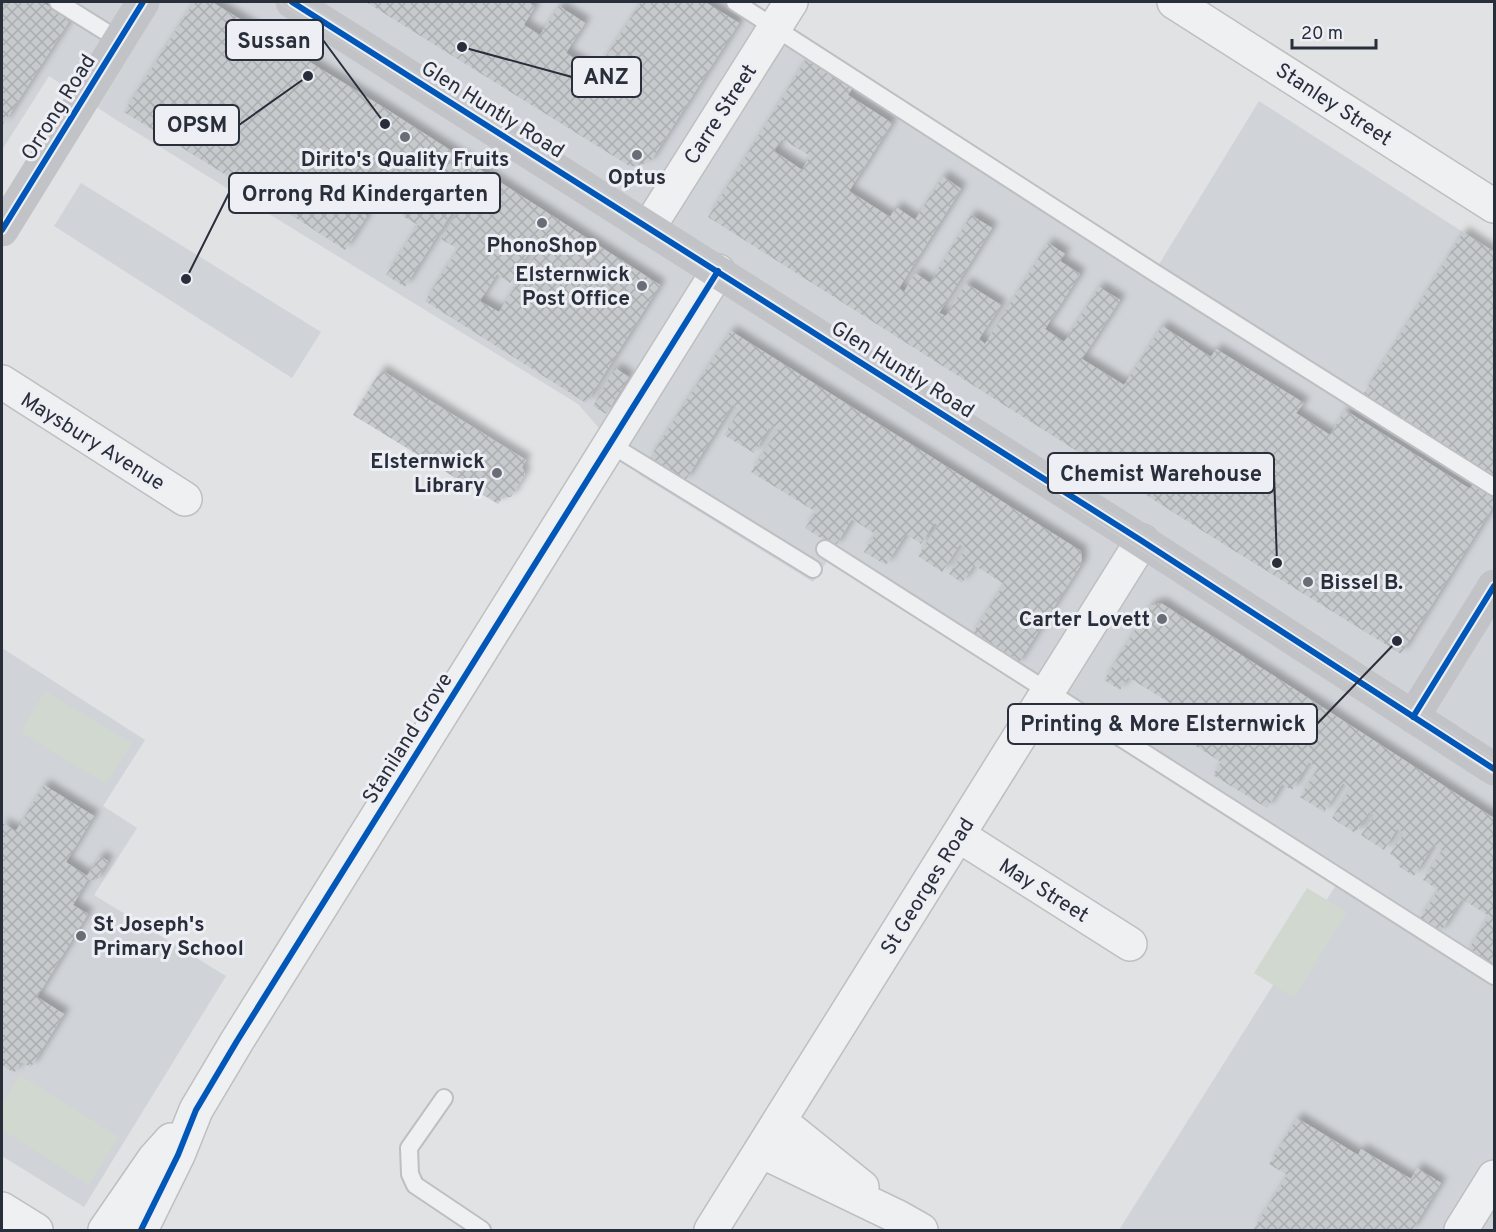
<svg xmlns="http://www.w3.org/2000/svg" width="1496" height="1232" font-family="Overpass,sans-serif">
  <defs>
    <pattern id="building-cross-hatch" width="8" height="8" patternUnits="userSpaceOnUse" patternTransform="scale(1.5)"><rect width="8" height="8" fill="#c7cacc"/><path d="M0 0l8 8M0 8l8-8" fill="none" stroke="#abaeb0"/></pattern>
    <filter id="shadow"><feDropShadow dx="5.5" dy="-5.5" stdDeviation="3" flood-color="#0004"/></filter>
  </defs>
  <rect width="100%" height="100%" fill="#e0e2e4"/>
  <path fill="#d0d3d8" d="M2 2H745L1158 266 1259 101 1494 252V1230H1119L1336 885 828 560 813 582 640 475 578 404 118 121 49 76 2 150Z
    M81 183 321 332 292 378 54 226Z
    M2 648 145 740 103 806 137 828 94 895 226 976 84 1207 2 1156Z"/>
  <path fill="#d0d8d0" d="M45 691 132 743 106 784 20 732Z
    M1307 888 1347 912 1294 998 1254 973Z
    M20 1075 119 1137 89 1185 2 1130V1104Z"/>
  <path fill="url(#building-cross-hatch)" fill-rule="evenodd" filter="url(#shadow)" d="M2 2H42L70 20 2 126Z
    M194 2H212L383 107 660 285 586 403 425 301 458 249 441 239 465 200 461 198 405 287 386 275 418 225 402 216 428 175 417 168 394 206 380 198 364 188 388 151 383 147 348 203 367 216 345 250 250 188 254 183 235 171 231 178 124 112ZM533 246 539 249 499 312 480 301 497 274 510 283Z
    M366 2H528L535 6 524 25 540 35 559 6 585 23 566 53 596 72 641 2H705L739 23 650 162 631 167Z
    M807 58 853 87 848 95 892 123 849 191 890 217 896 207 915 220 943 176 961 189 899 288 904 292 915 273 930 283 971 215 992 228 939 313 946 316 966 283 1001 305 979 339 985 344 1048 243 1065 254 1060 261 1080 274 1045 329 1064 342 1099 287 1120 300 1082 359 1124 385 1162 326 1211 357 1216 349 1304 403 1296 413 1330 435 1345 410 1470 489 1473 484 1494 497V505L1401 654 1217 540 708 217ZM782 139 810 156 802 170 774 151Z
    M1463 232 1494 252V480L1382 408 1364 393Z
    M731 331 1081 551 1082 563 1017 665 971 636 1004 584 974 565 962 583 949 574 966 548 960 544 942 572 918 556 938 525 934 523 921 544 906 534 886 565 864 552 875 534 852 519 835 547 805 528 816 512 751 472 779 428 774 426 772 430 769 428 754 453 724 435 740 409 733 404 685 481 649 459Z
    M615 368 629 377 606 414 593 406Z
    M381 370 526 460 522 467 525 474 511 497 502 498 498 504 353 415Z
    M1161 603 1494 818V972L1466 954 1489 916 1462 899 1440 933 1419 920 1438 890 1423 880 1442 850 1434 844 1414 876 1398 866 1401 862 1390 854 1404 833 1397 829 1384 850 1361 835 1375 815 1369 812 1355 833 1332 818 1351 788 1343 783 1324 812 1300 797 1318 768 1309 762 1292 790 1282 784 1267 808 1213 775 1221 762 1183 738 1186 733 1161 718 1170 703 1128 677 1120 690 1104 680 1150 606Z
    M44 785 94 816 66 862 87 876 100 856 108 861 96 881 88 879 73 905 88 914 37 997 64 1014 31 1067 21 1062 14 1073 2 1065V823L16 831Z
    M1297 1118 1358 1155 1361 1149 1411 1179 1417 1168 1441 1183 1412 1230H1253L1287 1175 1269 1164Z"/>
  <g fill="none" stroke-linecap="round" stroke-linejoin="round">
    <g stroke="#bdbfc1" stroke-width="20">
      <path id="lane" d="M58 2 119 40
        M735 2 1155 273 1494 487
        M610 444 813 569
        M825 549 1494 976
        M444 1098 409 1148 410 1174 415 1185 482 1230"/>
    </g>
    <g stroke="#bdbfc1" stroke-width="36">
      <path id="street" d="M1174 2 1494 206
        M649 227 791 2
        M2 382 185 499
        M958 835 1130 944
        M780 1121 862 1187
        M761 1151 898 1217 921 1230
        M2 1209 36 1230
        M105 1230 154 1159 171 1140
        M141 1230 178 1155 196 1110 237 1041 718 271
        M711 1230 1142 541
        M1461 1230 1494 1177"/>
    </g>
    <use href="#lane" stroke="#eff0f1" stroke-width="16"/>
    <use href="#street" stroke="#eff0f1" stroke-width="33"/>
    <path stroke="#c1c3c7" stroke-width="33" d="M292 2 1142 541 1494 769
      M2 230 143 2
      M1413 717 1494 586"/>
    <path stroke="#c8c9cc" stroke-width="1.5" d="M278 2 644 232 1494 776
      M304 2 1144 534 1494 760"/>
    <g stroke="#edeff4" stroke-width="10">
      <path id="cycleway" d="M292 2 1142 541 1494 769
        M2 230 143 2
        M1413 717 1494 586
        M141 1230 178 1155 196 1110 237 1041 718 271"/>
    </g>
    <use href="#cycleway" stroke="#0057b8" stroke-width="6"/>
  </g>
  <g fill="#696d76" stroke="#edeff4" stroke-width="2">
    <circle cx="405" cy="137" r="6"/>
    <circle cx="637" cy="155" r="6"/>
    <circle cx="542" cy="223" r="6"/>
    <circle cx="642" cy="286" r="6"/>
    <circle cx="497" cy="473" r="6"/>
    <circle cx="1308" cy="582" r="6"/>
    <circle cx="1162" cy="619" r="6"/>
    <circle cx="81" cy="936" r="6"/>
  </g>
  <g text-anchor="middle" stroke-width="6" stroke-linejoin="round" paint-order="stroke">
    <g font-size="21" fill="#292e3b" stroke="#edeff4">
      <text transform="translate(1334 104) rotate(33)" y="7">Stanley Street</text>
      <text transform="translate(58 107) rotate(-58)" y="7">Orrong Road</text>
      <text transform="translate(493 109) rotate(32)" y="7">Glen Huntly Road</text>
      <text transform="translate(720 114) rotate(-57)" y="7">Carre Street</text>
      <text transform="translate(903 369) rotate(32)" y="7">Glen Huntly Road</text>
      <text transform="translate(93 441) rotate(32)" y="7">Maysbury Avenue</text>
      <text transform="translate(407 738) rotate(-58)" y="7">Staniland Grove</text>
      <text transform="translate(927 886) rotate(-58)" y="7">St Georges Road</text>
      <text transform="translate(1044 890) rotate(32)" y="7">May Street</text>
    </g>
    <g font-size="21" font-weight="bold" fill="#292e3b" stroke="#edeff4">
      <text x="405" y="166">Dirito's Quality Fruits</text>
      <text x="637" y="184">Optus</text>
      <text x="542" y="252">PhonoShop</text>
      <text x="630" y="281" text-anchor="end">Elsternwick<tspan x="630" dy="24">Post Office</tspan></text>
      <text x="485" y="468" text-anchor="end">Elsternwick<tspan x="485" dy="24">Library</tspan></text>
      <text x="1320" y="589" text-anchor="start">Bissel B.</text>
      <text x="1150" y="626" text-anchor="end">Carter Lovett</text>
      <text x="93" y="931" text-anchor="start">St Joseph's<tspan x="93" dy="24">Primary School</tspan></text>
    </g>
  </g>
  <path fill="none" stroke="#292e3b" stroke-width="2" d="M385 124L323 40M462 47L572 77M308 76L239 125M186 279L229 193M1277 563L1274 473M1397 641L1317 724"/>
  <g fill="#292e3b" stroke="#edeff4" stroke-width="2">
    <circle cx="385" cy="124" r="6"/>
    <circle cx="462" cy="47" r="6"/>
    <circle cx="308" cy="76" r="6"/>
    <circle cx="186" cy="279" r="6"/>
    <circle cx="1277" cy="563" r="6"/>
    <circle cx="1397" cy="641" r="6"/>
  </g>
  <g fill="#edeff4" stroke="#292e3b" stroke-width="2">
    <rect x="226" y="20" width="97" height="40" rx="6"/>
    <rect x="572" y="57" width="69" height="40" rx="6"/>
    <rect x="154" y="105" width="85" height="40" rx="6"/>
    <rect x="229" y="173" width="271" height="40" rx="6"/>
    <rect x="1048" y="453" width="226" height="40" rx="6"/>
    <rect x="1008" y="704" width="309" height="40" rx="6"/>
  </g>
  <g font-size="22" text-anchor="middle" font-weight="bold" fill="#292e3b">
    <text x="274" y="48">Sussan</text>
    <text x="606" y="84">ANZ</text>
    <text x="197" y="132">OPSM</text>
    <text x="365" y="201">Orrong Rd Kindergarten</text>
    <text x="1161" y="481">Chemist Warehouse</text>
    <text x="1163" y="731">Printing &amp; More Elsternwick</text>
  </g>
  <rect width="1496" height="1232" fill="none" stroke="#292e3b" stroke-width="6"/>
  <path d="M1292 39v9h84v-9" fill="none" stroke="#292e3b" stroke-width="3"/>
  <text x="1301" y="39" font-size="18" fill="#292e3b" stroke="#edeff4" stroke-width="4.5" paint-order="stroke">20 m</text>
</svg>
